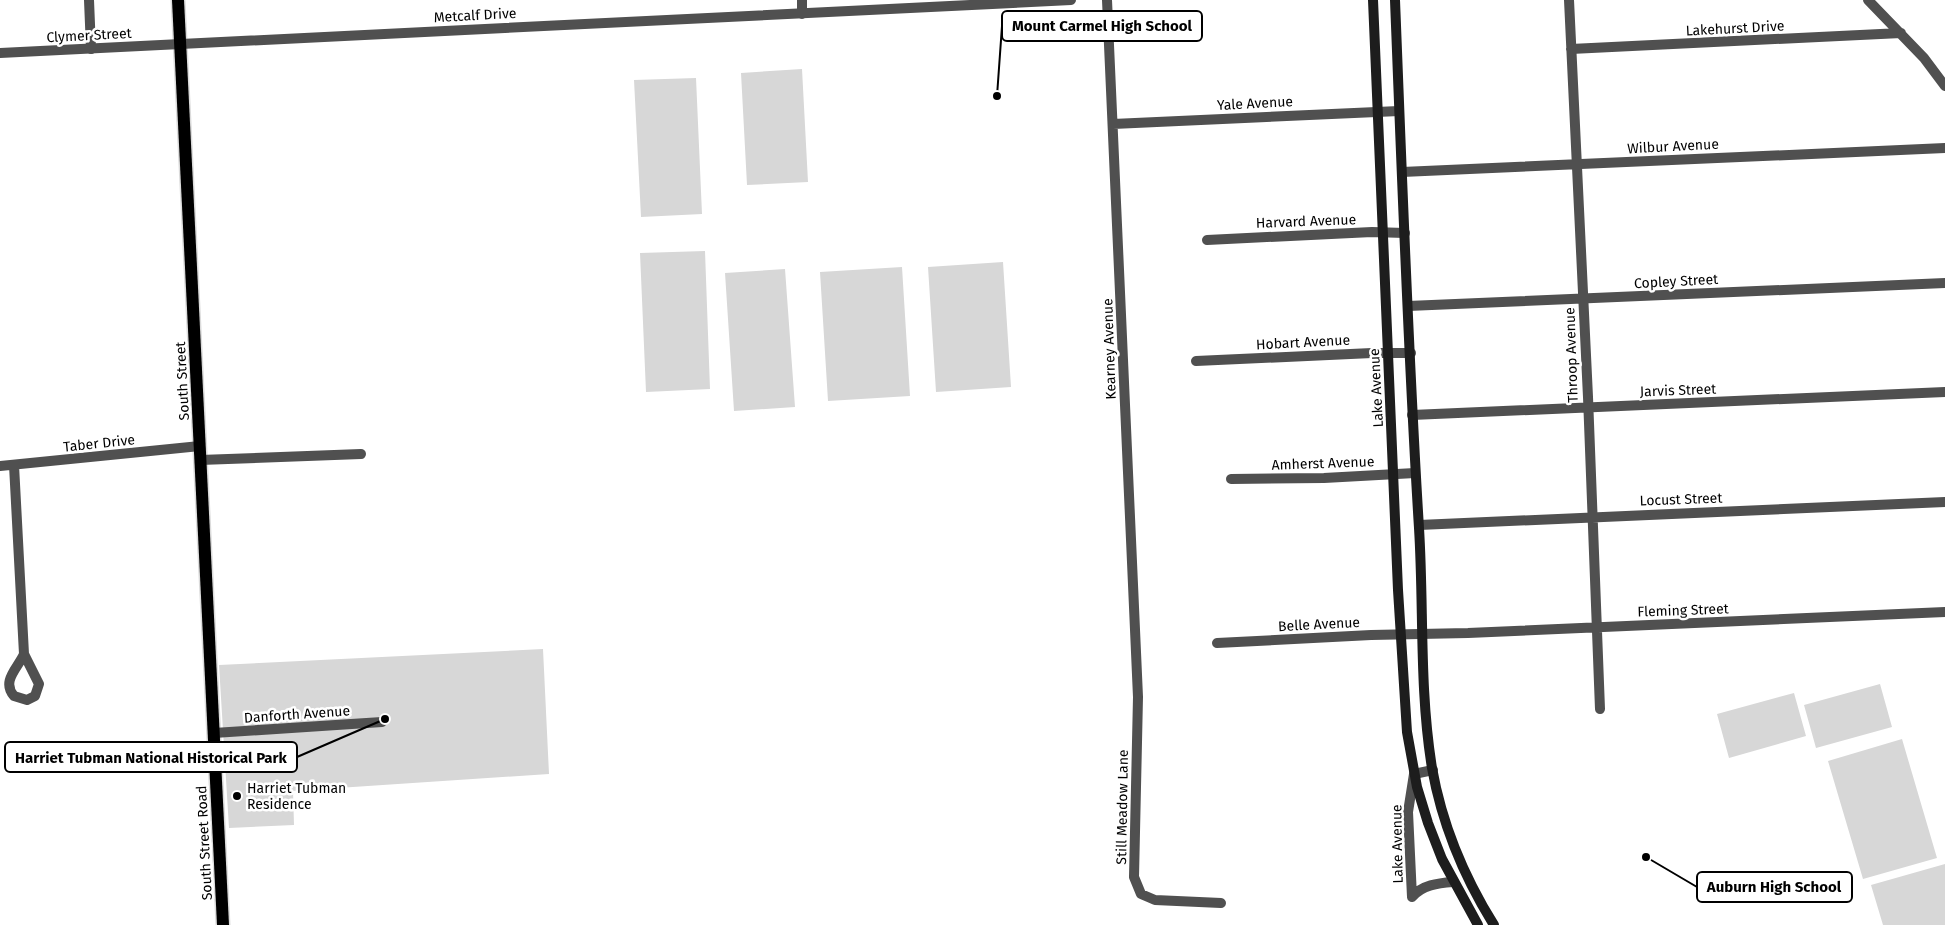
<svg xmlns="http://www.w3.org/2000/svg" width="1945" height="925" font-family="'Fira Sans',sans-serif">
  <rect width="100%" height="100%" fill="#fff"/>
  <path fill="#d7d7d7" d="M802 69 808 182 747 185 741 73Z
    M696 78 702 214 641 217 634 80Z
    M705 251 710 389 646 392 640 253Z
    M1003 262 1011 387 936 392 928 267Z
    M902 267 910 396 828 401 820 272Z
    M785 269 795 407 734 411 725 273Z
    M543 649 549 774 293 791 294 825 229 828 219 665Z
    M1880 684 1892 727 1816 748 1804 705Z
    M1794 693 1806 736 1729 758 1717 714Z
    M1902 739 1937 858 1863 879 1828 761Z
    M1945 864V925H1883L1871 885Z"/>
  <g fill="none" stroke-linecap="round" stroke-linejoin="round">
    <g stroke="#dbdbdb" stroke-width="15">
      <path id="primary" d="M178 0 223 925"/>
    </g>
    <path stroke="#505050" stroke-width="10" d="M89 0 91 49
      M802 0V14
      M1107 0 1138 697 1134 877 1141 894 1155 900 1221 903
      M1569 0 1588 397 1600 709
      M1868 0 1924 58 1945 86
      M1571 49 1901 33
      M1113 124 1399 111
      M1402 172 1945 148
      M1207 240 1372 232 1405 233
      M1408 306 1945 283
      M1196 361 1372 353H1411
      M1412 415 1945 392
      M200 460 361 454
      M14 465 24 654
      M0 466 200 446
      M1231 479 1324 478 1415 473
      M1419 525 1945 502
      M1217 643 1371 635 1468 633 1945 612
      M24 654 39 684 35 696 27 700 14 696C1 681 18 668 24 654Z
      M214 733 382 722
      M1412 897 1408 812 1414 774 1433 770
      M1412 897C1422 885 1438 883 1453 882"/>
    <path stroke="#505050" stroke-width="10" d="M0 53 1071 0"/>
    <path stroke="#1d1d1d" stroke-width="10" d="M1373 0 1398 590 1407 732 1417 787 1428 823 1442 859 1478 925
      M1395 0C1402 176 1408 352 1419 528 1424 608 1419 688 1432 768 1442 824 1464 877 1494 925"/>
    <use href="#primary" stroke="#000" stroke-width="12"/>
  </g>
  <circle fill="#000" stroke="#fff" stroke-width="2" cx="237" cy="796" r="5"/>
  <g text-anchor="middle" stroke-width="5" stroke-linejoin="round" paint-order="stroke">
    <g font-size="14" fill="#000" stroke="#fff">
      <text transform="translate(475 15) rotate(-3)" y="5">Metcalf Drive</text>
      <text transform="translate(1735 28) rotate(-3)" y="5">Lakehurst Drive</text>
      <text transform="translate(89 35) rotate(-3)" y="5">Clymer Street</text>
      <text transform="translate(1255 103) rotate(-3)" y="5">Yale Avenue</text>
      <text transform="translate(1673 146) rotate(-3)" y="5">Wilbur Avenue</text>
      <text transform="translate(1306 221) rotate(-2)" y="5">Harvard Avenue</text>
      <text transform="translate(1676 281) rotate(-3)" y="5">Copley Street</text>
      <text transform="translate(1303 342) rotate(-3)" y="5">Hobart Avenue</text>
      <text transform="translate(1109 349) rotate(-92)" y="5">Kearney Avenue</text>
      <text transform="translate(1571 355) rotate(-92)" y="5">Throop Avenue</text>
      <text transform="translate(182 381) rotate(-93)" y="5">South Street</text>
      <text transform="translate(1376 388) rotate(-93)" y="5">Lake Avenue</text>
      <text transform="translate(1678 390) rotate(-2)" y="5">Jarvis Street</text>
      <text transform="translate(99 443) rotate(-6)" y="5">Taber Drive</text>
      <text transform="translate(1323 463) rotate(-2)" y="5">Amherst Avenue</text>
      <text transform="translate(1681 499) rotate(-2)" y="5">Locust Street</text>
      <text transform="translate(1683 610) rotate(-2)" y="5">Fleming Street</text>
      <text transform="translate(1319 624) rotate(-3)" y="5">Belle Avenue</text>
      <text transform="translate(297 714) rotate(-4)" y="5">Danforth Avenue</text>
      <text transform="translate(1122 807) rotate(-89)" y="5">Still Meadow Lane</text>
      <text transform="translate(204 843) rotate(-93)" y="5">South Street Road</text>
      <text transform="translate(1397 844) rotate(-91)" y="5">Lake Avenue</text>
    </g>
    <g font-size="14" fill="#000" stroke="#fff" text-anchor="start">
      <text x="247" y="793">Harriet Tubman<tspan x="247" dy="16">Residence</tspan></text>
    </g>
  </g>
  <path fill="none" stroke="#000" stroke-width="2" d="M997 96L1002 26M385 719L297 757M1646 857L1697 887"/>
  <g fill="#000" stroke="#fff" stroke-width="2">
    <circle cx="997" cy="96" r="5"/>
    <circle cx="385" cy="719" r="5"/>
    <circle cx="1646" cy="857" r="5"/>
  </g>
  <g fill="#fff" stroke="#000" stroke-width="2">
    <rect x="1002" y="11" width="200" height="30" rx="5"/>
    <rect x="5" y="742" width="292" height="30" rx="5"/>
    <rect x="1697" y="872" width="155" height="30" rx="5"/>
  </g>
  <g font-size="15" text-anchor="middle" font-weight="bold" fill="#000">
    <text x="1102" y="31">Mount Carmel High School</text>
    <text x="151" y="763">Harriet Tubman National Historical Park</text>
    <text x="1774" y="892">Auburn High School</text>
  </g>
</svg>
